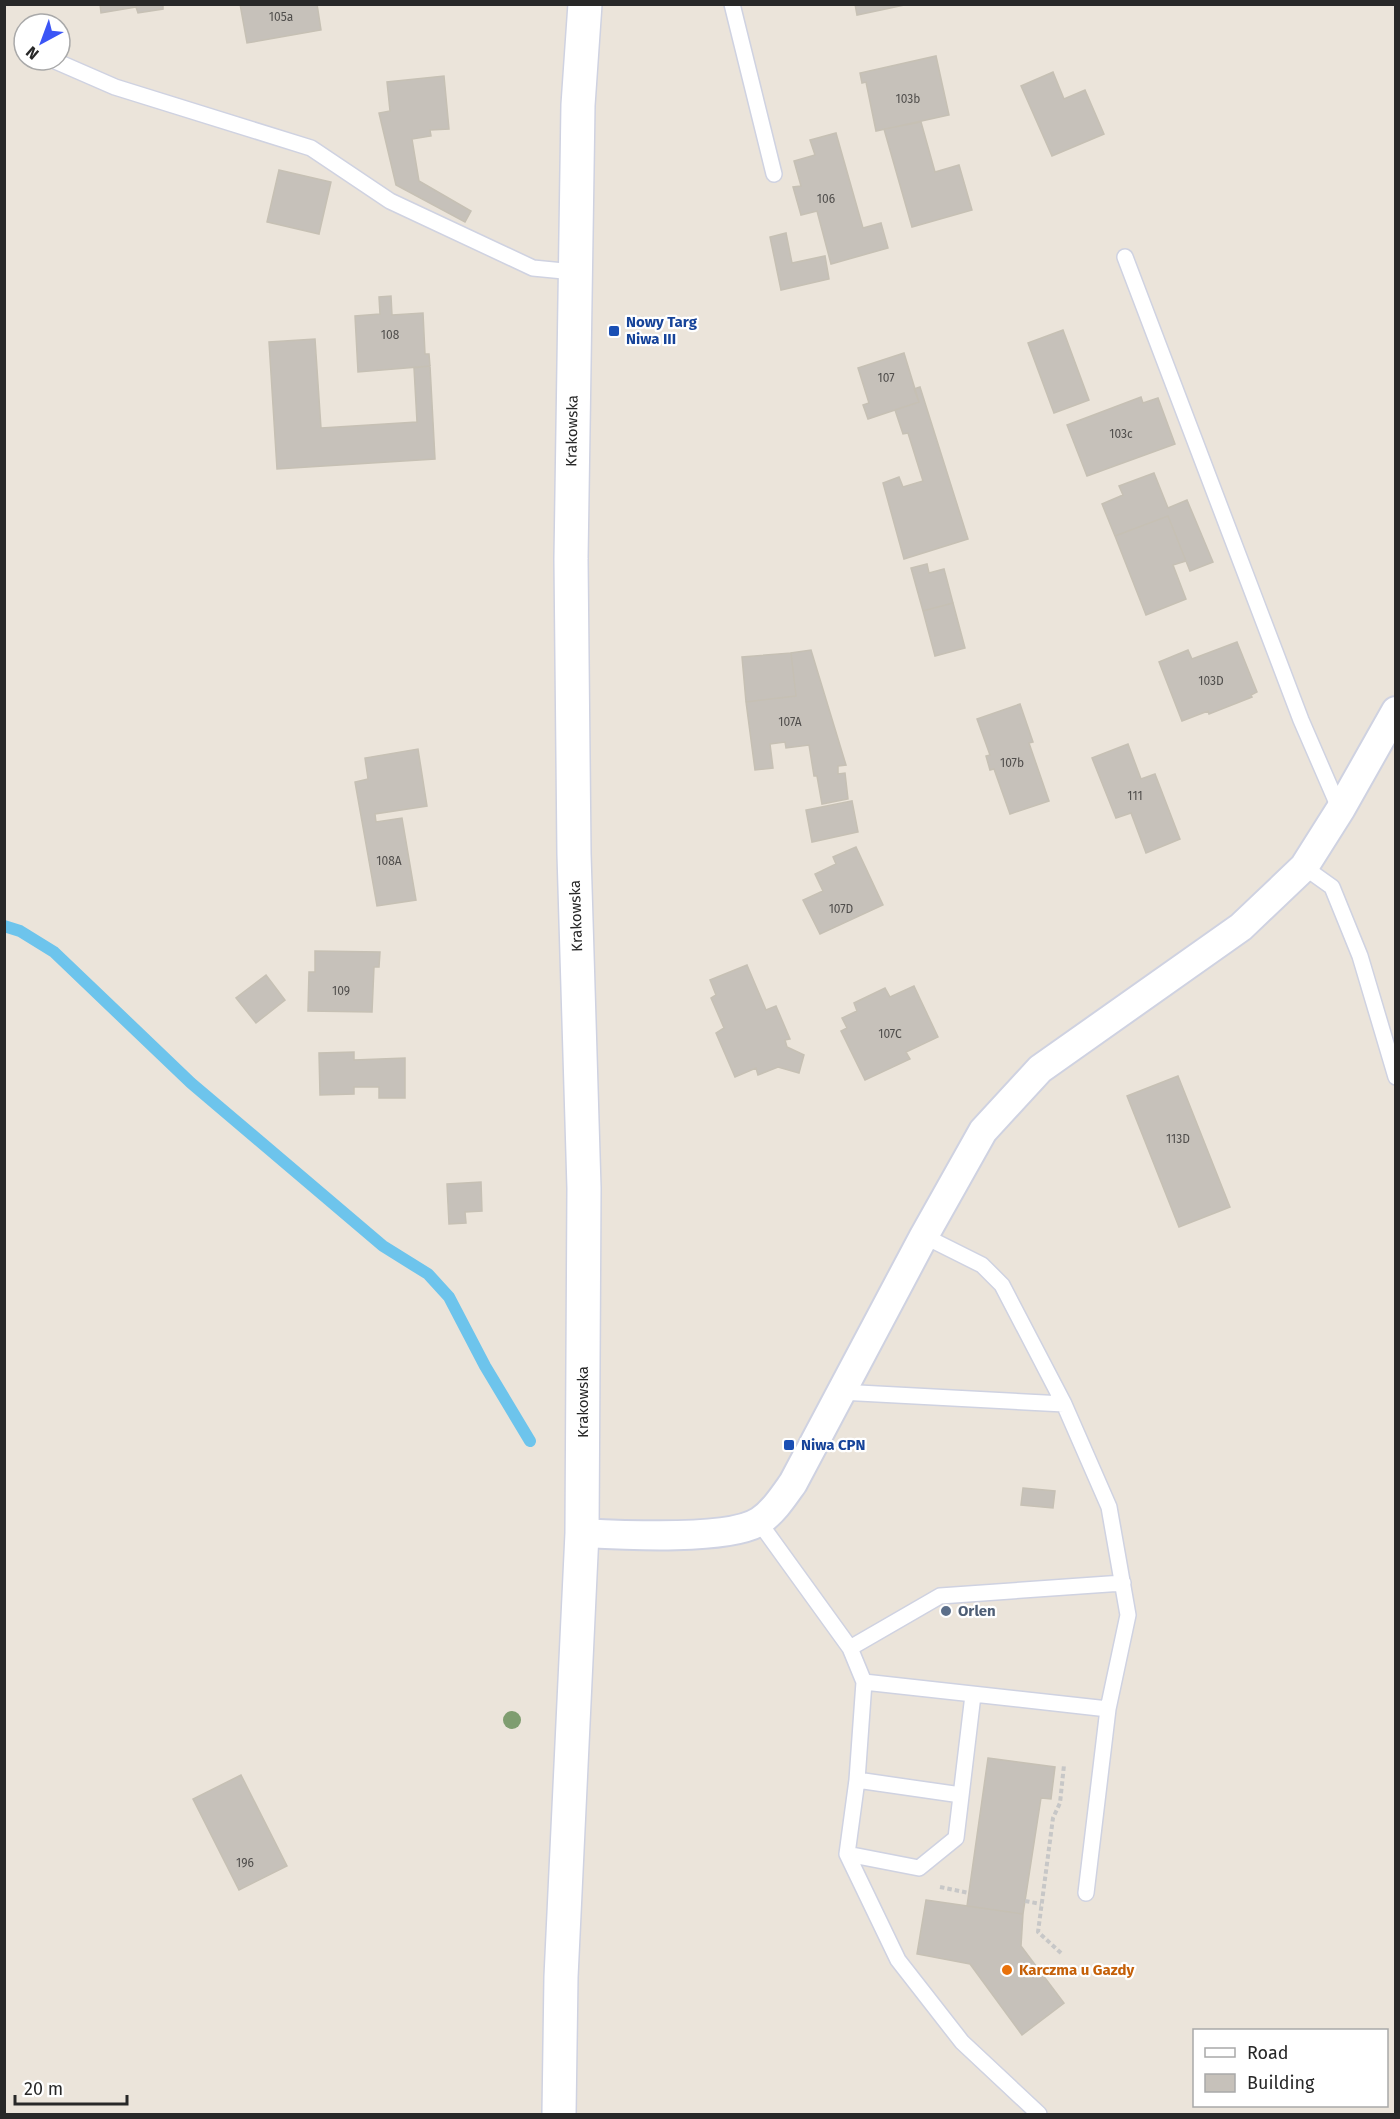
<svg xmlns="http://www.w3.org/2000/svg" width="1400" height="2119" font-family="'Fira Sans',sans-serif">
  <rect width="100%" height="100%" fill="#ebe4da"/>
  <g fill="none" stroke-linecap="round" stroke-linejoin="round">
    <path stroke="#6dc4ec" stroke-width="12" d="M4 926 20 931 54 952 191 1083 383 1246 428 1274 449 1297 485 1366 530 1441"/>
  </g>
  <path fill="#c6c1ba" stroke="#c6c0b4" stroke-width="1.5" d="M100 4H163V9L138 13 136 7 101 13Z
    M240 4H317L321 30 247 43Z
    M855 4H905V5L857 15Z
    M936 56 949 115 876 131 866 82 862 83 860 73Z
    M1053 72 1064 99 1085 90 1104 134 1052 156 1021 86Z
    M444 76 449 129 430 130 431 136 412 139 419 181 471 211 465 222 396 185 379 113 390 111 387 82Z
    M921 122 935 172 959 165 972 210 912 227 884 129Z
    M836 133 863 228 881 223 888 248 831 264 817 211 801 215 793 187 801 186 794 161 815 155 810 140Z
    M279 170 331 182 319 234 267 222Z
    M786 233 792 263 825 256 829 279 781 290 770 237Z
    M391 296 392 315 423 313 425 354H429L430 366 358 372 355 316 380 314 379 297Z
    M1063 330 1089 400 1054 413 1028 343Z
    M315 339 321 428 417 422 414 368 430 366 435 459 277 469 269 342Z
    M904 353 919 402 868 419 863 405 869 403 858 368Z
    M920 387 968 539 904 559 883 483 899 477 903 487 923 481 908 433 903 434 895 410 919 402 914 389Z
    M1141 397 1143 403 1158 398 1175 444 1087 476 1067 425Z
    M1154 473 1168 508 1187 500 1213 562 1190 571 1168 516 1115 536 1102 504 1123 495 1119 486Z
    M1168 516 1186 561 1173 565 1186 599 1146 615 1115 536Z
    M927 564 929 573 944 569 953 603 923 611 911 568Z
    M953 603 965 648 935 656 923 611Z
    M1237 642 1257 692 1251 695 1252 697 1209 714 1208 711 1182 721 1159 662 1188 650 1192 659Z
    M811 650 846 765 838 766V774L845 773 848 799 822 804 817 776H814L809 745 786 748 785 742 770 744 773 768 755 770 746 702 796 696 791 653Z
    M791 653 796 696 746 702 742 657Z
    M1020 704 1033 742 1029 743 1049 801 1010 814 994 769 990 770 986 756 990 755 977 719Z
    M1128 744 1141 779 1155 774 1180 839 1146 853 1131 813 1116 818 1092 758Z
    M418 749 427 806 375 814 376 822 402 818 416 900 377 906 355 782 368 779 365 758Z
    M852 801 858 832 812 842 806 810Z
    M856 847 883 905 820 934 803 900 823 891 815 874 836 864 833 857Z
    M315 951 380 952 379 967H374L372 1012 308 1011 309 972H315Z
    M747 965 766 1010 776 1006 790 1039 785 1040 787 1047 804 1055 799 1073 778 1067 758 1075 756 1068 735 1077 716 1033 724 1028 711 998 716 995 710 980Z
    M266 975 285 1000 256 1023 236 998Z
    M914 986 938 1037 906 1052 910 1059 865 1080 841 1031 847 1028 842 1018 857 1011 854 1003 885 988 890 997Z
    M354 1052V1060L405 1058V1098H379V1087H354V1094L320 1095 319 1053Z
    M1178 1076 1230 1207 1179 1227 1127 1096Z
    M481 1182 482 1211 465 1212 466 1223 449 1224 447 1184Z
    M1023 1488 1055 1491 1053 1508 1021 1505Z
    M988 1758 1055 1767 1051 1799 1041 1798 1023 1914 967 1906Z
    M241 1775 287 1866 239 1890 193 1799Z
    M926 1900 1023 1914 1021 1946 1064 2003 1022 2035 970 1964 917 1954Z"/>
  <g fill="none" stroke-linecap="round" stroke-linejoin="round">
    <g stroke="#cfd2e1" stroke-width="18">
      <path id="lane" d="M732 4 774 174
        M53 60 115 87 311 148 390 201 533 268 574 272
        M1125 257 1301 720 1340 810
        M1304 867 1332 887 1360 956 1396 1077
        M840 1392 1064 1404
        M759 1522 850 1648 864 1682 857 1780 847 1854 898 1960 962 2042 1039 2114
        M850 1648 940 1596 1123 1583
        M864 1682 1108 1709 1128 1615 1109 1507 1064 1404 1002 1285 982 1265 924 1236
        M857 1780 961 1795
        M847 1854 919 1868 956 1838 973 1695
        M1086 1893 1108 1709"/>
    </g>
    <g stroke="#cfd2e1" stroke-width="32">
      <path id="street" d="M582 1533C621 1535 730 1541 760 1521 774 1511 783 1497 793 1483L924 1236 983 1131 1040 1069 1241 927 1304 867 1340 810 1396 711"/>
    </g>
    <g stroke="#cfd2e1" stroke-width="36">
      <path id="secondary" d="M559 2114 561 1977 582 1533 584 1188 574 854 571 559 578 105 585 4"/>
    </g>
    <path stroke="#c7c7c7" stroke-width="4" stroke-dasharray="4.5 3" stroke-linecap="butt" d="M940 1887 969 1893
      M1025 1901 1041 1904
      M1061 1953 1038 1932 1053 1818 1060 1803 1064 1765"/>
    <use href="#lane" stroke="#fff" stroke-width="15"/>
    <use href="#street" stroke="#fff" stroke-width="28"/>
    <use href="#secondary" stroke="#fff" stroke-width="33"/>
  </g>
  <circle fill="#7f9d70" cx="512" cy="1720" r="9"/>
  <g fill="#1a4fb4" stroke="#fff" stroke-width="2">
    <rect x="608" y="325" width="12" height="12" rx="3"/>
    <rect x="783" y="1439" width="12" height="12" rx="3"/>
  </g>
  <circle fill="#5c6f8a" stroke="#fff" stroke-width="2" cx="946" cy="1611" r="6"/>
  <circle fill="#e8710a" stroke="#fff" stroke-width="2" cx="1007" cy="1970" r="6"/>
  <g text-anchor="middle" stroke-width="4.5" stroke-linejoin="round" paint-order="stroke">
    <g font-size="12" fill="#504e4c">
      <text x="281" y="21">105a</text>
      <text x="908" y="103">103b</text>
      <text x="826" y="203">106</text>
      <text x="390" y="339">108</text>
      <text x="886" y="382">107</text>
      <text x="1121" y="438">103c</text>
      <text x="1211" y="685">103D</text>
      <text x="790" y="726">107A</text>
      <text x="1012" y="767">107b</text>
      <text x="1135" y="800">111</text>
      <text x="389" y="865">108A</text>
      <text x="841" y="913">107D</text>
      <text x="341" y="995">109</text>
      <text x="890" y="1038">107C</text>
      <text x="1178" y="1143">113D</text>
      <text x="245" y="1867">196</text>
    </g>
    <g font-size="15" font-weight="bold" fill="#164399" stroke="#fff" text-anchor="start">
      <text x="626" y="327">Nowy Targ<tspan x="626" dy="17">Niwa III</tspan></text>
      <text x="801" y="1450">Niwa CPN</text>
    </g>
    <g font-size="15" fill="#282828" stroke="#fff">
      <text transform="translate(572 431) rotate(-89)" y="5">Krakowska</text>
      <text transform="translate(576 916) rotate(-92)" y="5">Krakowska</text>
      <text transform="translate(583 1402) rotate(-90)" y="5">Krakowska</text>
    </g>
    <g font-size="15" font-weight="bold" fill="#4e5e75" stroke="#fff" text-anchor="start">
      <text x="958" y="1616">Orlen</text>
    </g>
    <g font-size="15" font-weight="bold" fill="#c56008" stroke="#fff" text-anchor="start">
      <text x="1019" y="1975">Karczma u Gazdy</text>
    </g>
  </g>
  <rect width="1400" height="2119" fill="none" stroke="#282828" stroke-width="12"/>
  <rect x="1193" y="2029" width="195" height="78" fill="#ffffff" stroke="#a9a9a9" stroke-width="1.5"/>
  <rect x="1205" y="2048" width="30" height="9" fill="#ffffff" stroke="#a9a9a9" stroke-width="1.5"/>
  <text x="1247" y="2059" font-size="18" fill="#282828">Road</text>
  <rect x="1205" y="2074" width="30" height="18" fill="#c6c1ba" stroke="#a9a9a9" stroke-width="1.5"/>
  <text x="1247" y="2089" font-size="18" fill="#282828">Building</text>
  <g transform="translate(42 42) rotate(221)"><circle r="28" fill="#ffffff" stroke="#a9a9a9" stroke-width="1.5"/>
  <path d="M0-4.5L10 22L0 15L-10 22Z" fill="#3b55f6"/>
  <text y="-9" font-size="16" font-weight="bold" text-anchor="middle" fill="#282828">N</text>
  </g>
  <path d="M15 2095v9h112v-9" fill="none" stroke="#282828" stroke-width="3"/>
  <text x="24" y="2095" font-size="18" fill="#282828" stroke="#ffffff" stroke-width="4.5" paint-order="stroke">20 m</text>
</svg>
